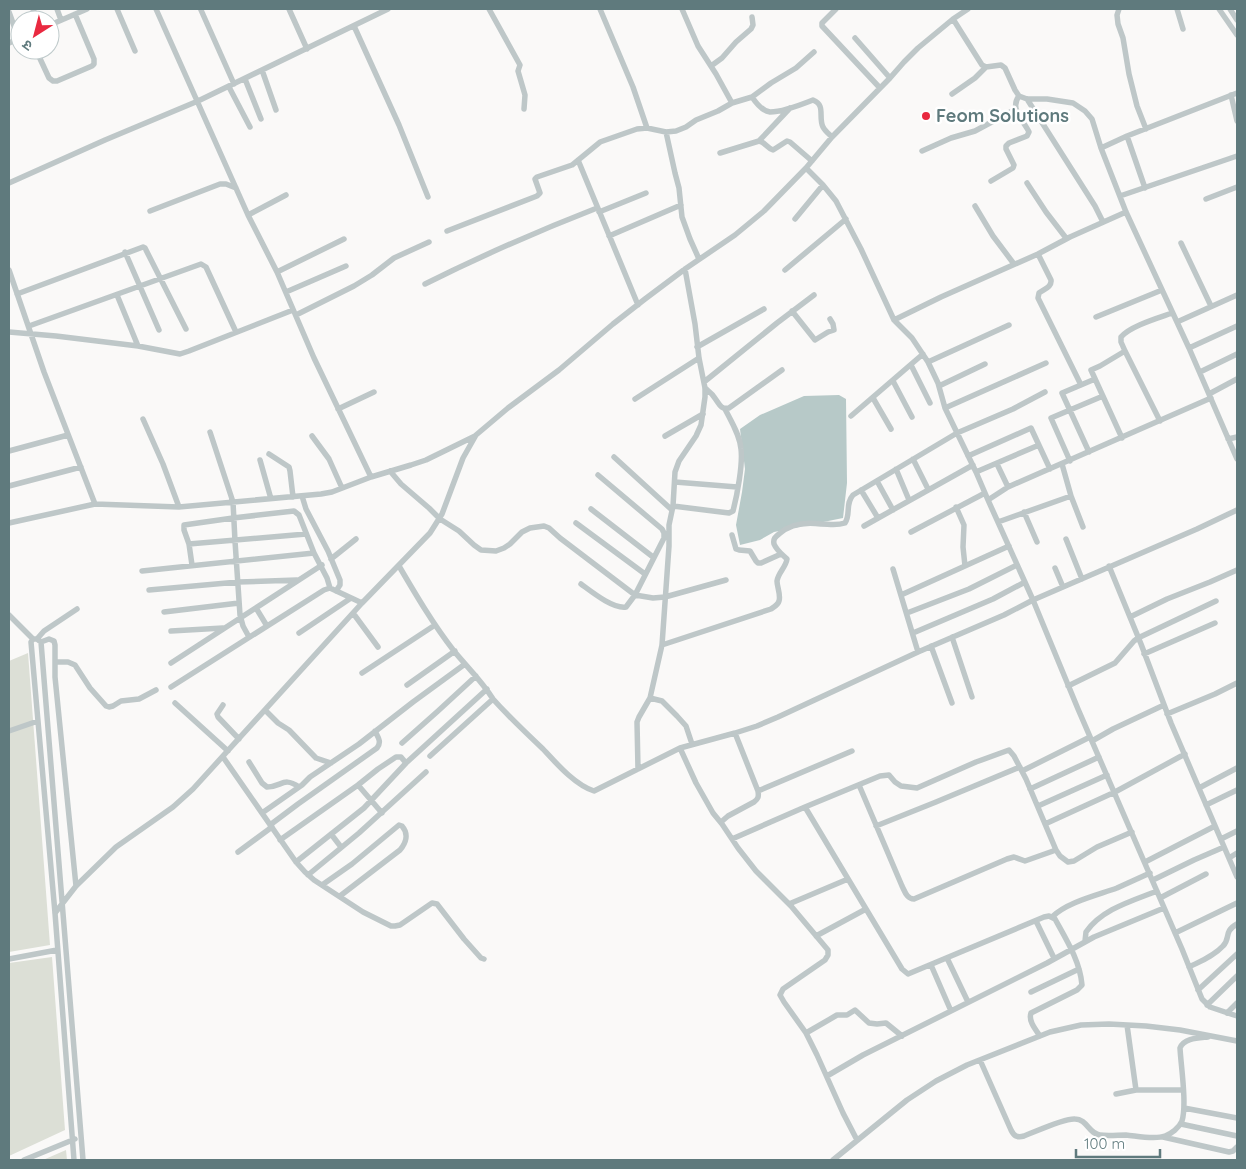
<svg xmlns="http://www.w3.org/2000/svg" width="1246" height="1169" font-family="Quicksand,'Noto Sans Devanagari',sans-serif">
  <rect width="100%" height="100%" fill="#faf9f8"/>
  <path fill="#dcdfd6" d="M28 653 50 945 9 952V661Z
    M52 957 65 1130 9 1156V963Z
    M66 1150 67 1160H43Z"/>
  <path fill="#b7c9c8" d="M839 395 846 399 847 483 843 518 774 532 760 540 740 545 736 525 742 492 745 469 740 429 760 415 804 396Z"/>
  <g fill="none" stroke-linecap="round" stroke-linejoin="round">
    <path stroke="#bec7c8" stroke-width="5.5" d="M33 9 37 20
      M57 9 61 20
      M117 9 135 51
      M156 9 248 215 277 272 314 358 371 477
      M289 9 307 49
      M489 9 520 65 518 71 525 95 524 109
      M600 9 633 87 647 128
      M682 9 698 46 716 74 732 103
      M836 9 822 23V26L880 88
      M1119 9 1117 15 1118 24 1123 38 1129 74 1137 106 1146 129
      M1177 9 1183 29
      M1219 9 1237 35
      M1230 9 1237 20
      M201 10 234 84
      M9 12 14 26
      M953 19 982 65 986 67 1001 65 1005 68 1015 90 1019 96 1027 99H1047L1073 103 1085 111 1092 119 1101 148 1126 212 1189 348 1237 459
      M50 25 87 9
      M354 26 399 125 428 197
      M855 38 890 78
      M9 43 20 38
      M36 50 49 78 53 81H57L92 66 94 64V59L75 14
      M711 66 722 58 736 42 751 29 753 25 752 17
      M262 70 276 110
      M245 79 261 119
      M229 87 250 127
      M952 94 975 78 986 67
      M1231 95 1237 121
      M752 97C756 103 762 111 770 112 781 112 803 104 813 100 826 105 818 117 823 127 825 131 829 134 832 137
      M1027 99 1095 206 1103 222
      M666 132 675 173 679 188 682 217 690 239 699 259
      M1127 136 1145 188
      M759 141 790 108
      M1101 148 1127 136 1237 93
      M922 151 951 138 975 131 1016 109
      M720 153 759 141C765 142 767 148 773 150L787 141 790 142 812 161
      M578 160 638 305
      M806 168 823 185 836 201 861 249 894 320 912 338 928 362 938 383 945 408 976 472 988 500 1033 600 1078 709 1182 949 1202 999 1210 1007 1237 1016
      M991 181 1013 168 1014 165 1006 149V146L1009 143 1027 136 1029 132C1024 121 1009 109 1019 96
      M9 183 105 140 198 101 388 9
      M1027 183 1046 212 1066 238
      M1120 196 1237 156
      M1206 199 1237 187
      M975 206 993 236 1014 264
      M150 211 220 184H226L236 188
      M599 212 646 193
      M248 215 286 195
      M795 219 823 185
      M447 231 537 196 540 193 535 179 537 177 572 165 600 142 637 129 647 128 666 132 676 131 686 127 696 120 718 111 732 103 752 97 771 83 796 68 814 52
      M609 236 681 205
      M1181 243 1211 306
      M125 252 159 330
      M1038 254 1051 280C1052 287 1044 289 1039 293L1038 298 1081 385
      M9 270 44 372 95 504
      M785 270 846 219
      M277 272 344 239
      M425 284C481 256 538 231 597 208
      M286 292 346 266
      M17 294 143 247 145 248 186 329
      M117 295 138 346
      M792 311 815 340 828 332 834 330 833 324 830 319
      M296 315 354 286 372 275 394 258 429 242
      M1096 317 1162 290
      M894 320 941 297 1038 254 1070 237 1126 212
      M1177 322 1237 295
      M29 326 201 264 206 267 236 332
      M9 332 56 336 138 346 180 354 189 351 293 310
      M697 347 764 309
      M1189 348 1237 326
      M928 362 1009 325
      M911 365 930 403
      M1200 372 1237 354
      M893 381 912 417
      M704 382 777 323 814 295
      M939 386 985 364
      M705 388C708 391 712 393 714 397 719 403 720 410 729 408L782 370
      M1209 394 1237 379
      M873 398 891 429
      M635 399 699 358
      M945 408 1046 363
      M338 409 374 392
      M851 416 923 354
      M143 419 163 464 179 507
      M1160 421 1125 351 1121 342V337C1130 326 1158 318 1172 313
      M210 432 233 502 235 541 240 615 243 626 249 637
      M312 436 329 459 342 488
      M665 436 703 414
      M1122 438 1091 370 1100 366 1125 351
      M1228 439 1237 437
      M9 451 68 435
      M1089 452 1062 393 1095 379
      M269 454 289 467 290 471 293 497
      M968 456 1031 428 1050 469
      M614 457 672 510
      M913 459 928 489
      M260 460 271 499
      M1070 461 1051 418 1103 396
      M997 464 1008 487
      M1062 464 1071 496 1083 527
      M896 469 909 500
      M390 471 401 484 429 508 440 519 459 531 474 545 481 550 496 551 504 548 510 544 522 532 530 528 544 526 549 528 560 538 635 595 653 598 665 597 726 580
      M976 472 1039 445
      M877 481 893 510
      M675 482 737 487
      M9 486 81 467
      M861 490 878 518
      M302 496 306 509 328 551 340 580V585L336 591
      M988 500 1008 487 1211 398
      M673 506 729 513 733 511C737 496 743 464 741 449 740 435 731 421 725 409
      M956 507 964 525 963 547 965 566
      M591 509 653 557
      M1024 512 1037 542
      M998 522 1071 496
      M9 523 95 504 179 507 321 494 332 492 371 477 411 465 426 460 475 436
      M576 523 645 574
      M864 526 973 465
      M911 532 985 493
      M732 535 736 549 739 550 750 551 756 561 758 563H761L781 554
      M1066 539 1082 579
      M189 544 306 534
      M331 559 356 539
      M192 565 189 544 184 530V525L233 518 294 511 299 515 314 553 327 578 330 588
      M399 566C416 595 433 624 454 651 467 667 482 681 493 699 509 717 526 733 543 749 556 763 575 785 594 791L680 748 735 733 757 726 778 717 918 652 1004 615 1033 600 1197 529 1237 510
      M1109 566 1141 644 1171 723 1237 877
      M1055 568 1063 587
      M893 569 918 652
      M142 571 314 553
      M581 584C592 592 613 609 626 607L635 595 664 538V533L662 529 598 475
      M149 590 238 582 297 580
      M901 595 1009 546
      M256 608 267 626
      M164 612 239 603
      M353 613 378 647
      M907 613 969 589 1017 565
      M9 615 33 639H37L41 642 83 1160
      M1130 617 1167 599 1210 582 1237 570
      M171 631 223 628
      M299 633 351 598
      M913 633 993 599 1025 582
      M952 637 972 697
      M33 639 31 642 55 913 74 1160
      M37 639 44 631 77 609
      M41 642 49 639 54 641 55 645V677L76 886
      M662 645 771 609C774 607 778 605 779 601 781 595 777 587 777 581 778 573 786 567 787 559 782 554 777 551 774 544 773 539 775 537 779 534 790 524 806 522 821 524 829 524 836 526 845 523 851 514 845 504 853 495L957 433 1013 409 1045 392
      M931 646 952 703
      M1144 654 1215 623
      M55 662H68L75 665 90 688 106 706 109 707 113 706 121 701 139 699 156 690
      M171 663 322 565
      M362 673 435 625
      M407 685 455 651
      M1068 686 1115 663 1134 641 1138 638 1216 601
      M171 687 324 590 330 588 362 603
      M650 698 662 701 677 716 686 726 692 744
      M175 703 228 751
      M223 705 217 714 218 717 239 739
      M265 710 278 723 289 730 316 758 331 763
      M1167 714 1215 694 1237 683
      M9 731 38 721
      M1092 741 1113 729 1164 705
      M402 743 438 711 476 676
      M680 748 696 783 713 813 722 824 738 848 756 871 791 906 828 950V955L825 960 783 989 780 995 784 1002 806 1033 817 1055 843 1113 857 1140
      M430 756 493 699
      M223 757 296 862 305 872 314 880 363 912 391 926H395L400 925 432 903 437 904 464 939 481 958 484 959
      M249 762 262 783 267 787C282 787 283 776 299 787
      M638 769 637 722 639 717 650 698 662 645 669 546V525L673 506 675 472 679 461 696 436 701 425 705 397V388L699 358 695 324 685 269
      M1022 771 1090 737
      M358 785 382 813
      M859 785 902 886C905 892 907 899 914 899L1007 859 1014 857 1025 861 1056 850
      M1199 788 1237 768
      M1030 789 1099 757
      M758 791 852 751
      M1206 805 1237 790
      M1038 806 1107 775
      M805 807 902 969 908 974 1044 917 1049 916 1055 919C1066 939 1080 961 1082 985L1077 990 1031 1013C1028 1021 1036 1030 1040 1036
      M262 813 302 785 310 777 359 744 413 702 465 664
      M721 822 728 816 754 802C758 799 759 797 758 791L735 733
      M1045 824 1115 792 1185 754
      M270 825 298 804 377 748C382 742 378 737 375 731
      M876 826 936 802 1020 767
      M331 834 341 847
      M732 839 805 807 880 776 889 775 895 782 901 786 917 788 976 762 1009 750 1014 756 1026 779 1056 850 1060 856 1068 862 1074 861 1097 847 1132 832
      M1221 839 1237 831
      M280 840 358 785 378 769 396 757H401L406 763
      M238 852 272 827
      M1229 858 1237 853
      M296 862 364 808 406 763 487 689
      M1145 862 1215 826
      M308 875 359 833 426 772
      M1153 880 1194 860 1224 847
      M322 885 352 864 399 825 402 826C409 834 406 843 400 850L340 896
      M1160 898 1206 874
      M789 904 848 879
      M55 913 76 886 116 847 173 807 193 789 362 603 430 533 442 514 463 458 476 435 508 408 559 370 613 324 645 299 685 269 735 235 764 211 806 168 832 137 890 78 904 62 918 48 953 19 968 9
      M1052 917C1067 902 1098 895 1117 888 1128 883 1139 878 1150 873
      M1036 921 1054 958
      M1175 933 1237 903
      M816 936 866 909
      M1085 941 1086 932C1102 909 1132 901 1157 891
      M947 958 968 1002
      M9 959 57 950
      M931 965 951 1011
      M1189 967C1201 961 1214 956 1223 946 1231 938 1223 932 1237 924
      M1198 990 1237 954
      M1031 992 1079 969
      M1207 1005 1237 976
      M1227 1013 1237 1003
      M1127 1025 1136 1090
      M806 1033 837 1015H847L855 1010 869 1023 877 1024 886 1023 902 1036
      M980 1060 1011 1130C1014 1136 1017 1138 1024 1136 1035 1132 1064 1118 1075 1119 1087 1119 1089 1134 1100 1135 1108 1136 1118 1135 1126 1135 1137 1136 1155 1140 1165 1136 1171 1134 1179 1128 1182 1121 1187 1104 1181 1067 1180 1048 1184 1038 1198 1038 1208 1037
      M827 1076 863 1055 1047 963 1094 937 1164 908
      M1116 1094 1136 1090H1183
      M1184 1108 1237 1118
      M1181 1124 1237 1136
      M1163 1137 1229 1152 1233 1151 1237 1147
      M24 1160 75 1139
      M833 1160 907 1100 936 1081 967 1065 1050 1032 1081 1025 1109 1024 1146 1026 1180 1030 1237 1041"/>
  </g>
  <circle fill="#e92940" stroke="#fff" stroke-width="2" cx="926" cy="116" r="5"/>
  <g text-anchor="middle" stroke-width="5" stroke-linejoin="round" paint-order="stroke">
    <g font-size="18" font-weight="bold" fill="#5f7a7d" stroke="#fff" text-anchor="start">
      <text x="936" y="122">Feom Solutions</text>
    </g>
  </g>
  <rect width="1246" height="1169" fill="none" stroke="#5f7a7d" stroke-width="20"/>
  <g transform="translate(35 35) rotate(216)"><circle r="24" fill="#ffffff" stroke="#bfcacb"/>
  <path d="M0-4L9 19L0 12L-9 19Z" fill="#e92940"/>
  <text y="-8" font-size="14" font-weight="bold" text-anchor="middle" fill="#5f7a7d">उ</text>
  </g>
  <path d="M1076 1149v8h84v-8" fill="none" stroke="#5f7a7d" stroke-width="2.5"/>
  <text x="1084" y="1149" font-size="15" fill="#5f7a7d" stroke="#ffffff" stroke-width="4" paint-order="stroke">100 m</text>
</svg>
